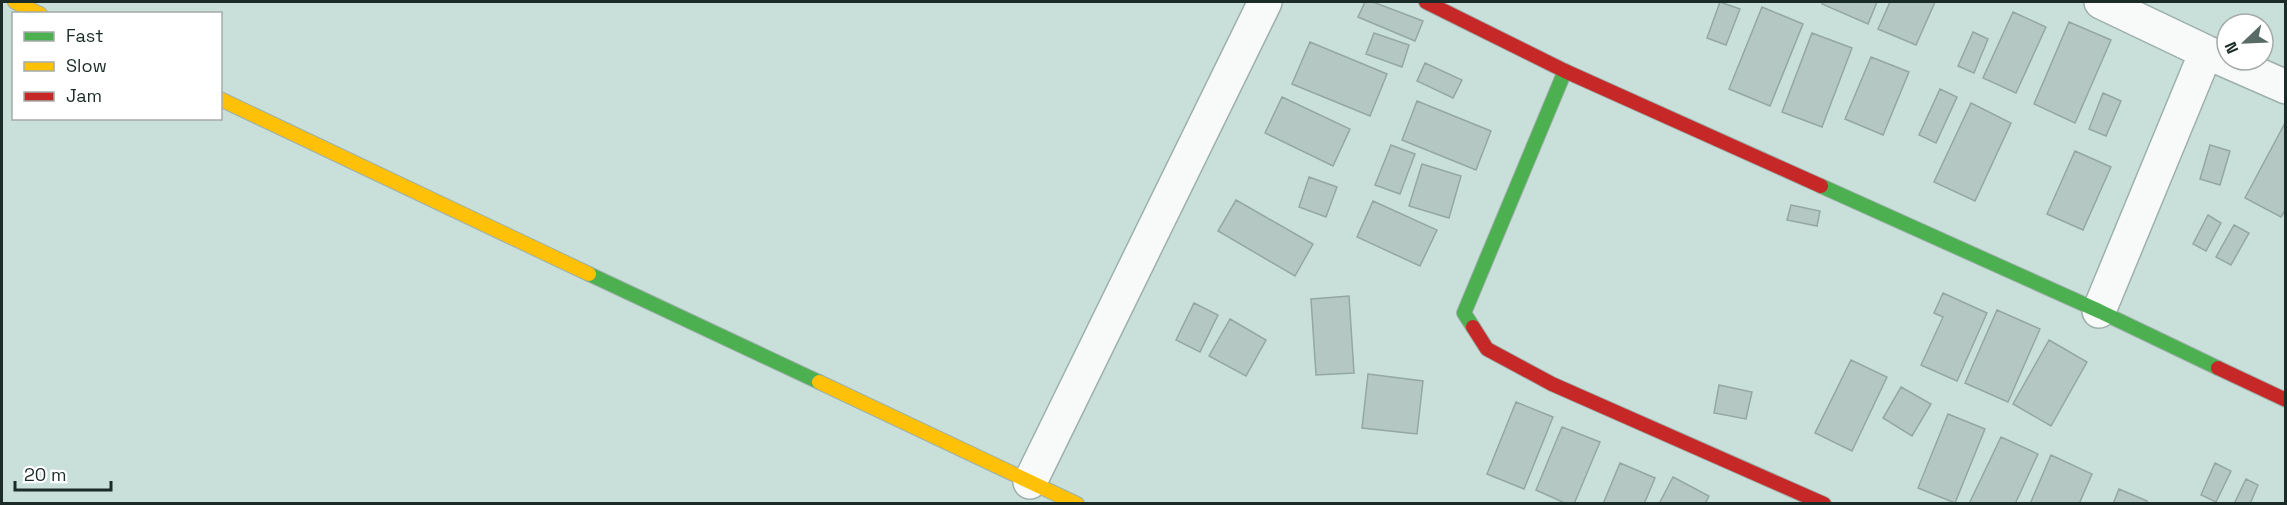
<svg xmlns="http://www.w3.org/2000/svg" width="2287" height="505" font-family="'Space Grotesk',sans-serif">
  <rect width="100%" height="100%" fill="#c9e0da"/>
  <path fill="#b4c7c2" stroke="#95a7a2" stroke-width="1.5" d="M1365 2H1373L1423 21 1415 41 1358 17Z
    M1720 2 1740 9 1726 45 1707 38Z
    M1823 2H1877L1868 24 1822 4Z
    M1890 2H1935L1916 45 1878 29Z
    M1762 7 1803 24 1770 106 1729 89Z
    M2013 12 2046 27 2016 93 1983 78Z
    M2069 22 2111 40 2075 123 2034 104Z
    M1973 32 1988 39 1974 73 1958 66Z
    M1374 33 1409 45 1402 67 1366 54Z
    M1812 33 1852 48 1822 127 1782 112Z
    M1310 42 1387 74 1370 116 1292 84Z
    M1871 57 1909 72 1883 135 1845 119Z
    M1425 63 1462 80 1453 98 1417 81Z
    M1940 89 1957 97 1936 143 1919 135Z
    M2103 93 2121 101 2106 136 2089 129Z
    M1282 97 1350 129 1333 166 1265 133Z
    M1417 101 1491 131 1476 170 1402 140Z
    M1971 103 2011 123 1975 201 1934 182Z
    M2286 121V209L2281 217 2245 198Z
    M1391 145 1415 154 1400 194 1375 185Z
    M2210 145 2230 151 2220 185 2200 179Z
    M2075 151 2111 167 2083 230 2047 214Z
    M1422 164 1461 176 1449 218 1409 206Z
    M1309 177 1337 187 1326 217 1299 207Z
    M1236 200 1313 244 1295 276 1218 231Z
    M1373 201 1437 230 1420 266 1357 237Z
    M1791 205 1820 211 1817 226 1787 220Z
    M2208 215 2221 223 2206 251 2193 244Z
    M2234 225 2249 233 2231 265 2216 257Z
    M1943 293 1987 313 1957 381 1921 365 1943 317 1934 313Z
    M1349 296 1354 373 1316 375 1311 299Z
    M1194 303 1218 315 1200 352 1176 340Z
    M1997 310 2040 329 2008 402 1965 383Z
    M1230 319 1266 340 1246 376 1209 356Z
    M2049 340 2087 362 2051 426 2013 404Z
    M1851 360 1887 377 1852 451 1815 433Z
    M1368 374 1423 381 1417 434 1362 428Z
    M1719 385 1752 392 1746 419 1714 413Z
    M1901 387 1931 404 1912 436 1883 418Z
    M1516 402 1553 417 1524 489 1487 474Z
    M1948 414 1985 429 1955 503 1918 488Z
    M1562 427 1600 442 1574 504H1567L1536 490Z
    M2001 437 2038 454 2015 504H1969Z
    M2051 455 2092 474 2079 504H2030Z
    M1620 463 1655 478 1644 504H1603Z
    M2215 463 2231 471 2216 502 2201 495Z
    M1673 477 1709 496 1705 504H1659Z
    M2246 479 2258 485 2250 504H2234Z
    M2119 489 2147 501 2146 504H2113Z"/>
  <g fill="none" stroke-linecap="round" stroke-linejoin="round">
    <g stroke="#9eb0ab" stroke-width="36">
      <path id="street" d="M2101 2 2206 52 2286 87
        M2099 311 2206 52
        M1030 482 1265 2"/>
    </g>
    <g stroke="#9eb0ab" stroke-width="16">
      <path id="fast" d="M1821 186 2099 311 2218 368
        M589 274 819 382
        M1473 327 1464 313 1565 71"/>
    </g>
    <g stroke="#9eb0ab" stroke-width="16">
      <path id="slow" d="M15 2 40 14
        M220 99 589 274
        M819 382 1077 504"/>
    </g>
    <g stroke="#9eb0ab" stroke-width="16">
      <path id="jam" d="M1426 2 1565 71 1821 186
        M1473 327 1487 349 1552 384 1824 504
        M2218 368 2286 400"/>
    </g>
    <use href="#street" stroke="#f7faf9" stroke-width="33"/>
    <use href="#fast" stroke="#4caf50" stroke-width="14"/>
    <use href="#slow" stroke="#ffc107" stroke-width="14"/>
    <use href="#jam" stroke="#c62828" stroke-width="14"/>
  </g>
  <rect width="2287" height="505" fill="none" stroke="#1b2c28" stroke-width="6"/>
  <rect x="12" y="12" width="210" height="108" fill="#ffffff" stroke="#a4aba9" stroke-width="1.5"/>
  <rect x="24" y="32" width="30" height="9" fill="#4caf50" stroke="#a4aba9" stroke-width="1.5"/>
  <text x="66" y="42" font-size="18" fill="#1b2c28">Fast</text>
  <rect x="24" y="62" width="30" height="9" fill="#ffc107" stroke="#a4aba9" stroke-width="1.5"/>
  <text x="66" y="72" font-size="18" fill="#1b2c28">Slow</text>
  <rect x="24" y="92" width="30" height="9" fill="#c62828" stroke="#a4aba9" stroke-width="1.5"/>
  <text x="66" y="102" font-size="18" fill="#1b2c28">Jam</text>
  <g transform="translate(2245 42) rotate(247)"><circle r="28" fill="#ffffff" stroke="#a4aba9" stroke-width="1.5"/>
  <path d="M0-4.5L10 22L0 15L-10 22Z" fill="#586b66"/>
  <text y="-9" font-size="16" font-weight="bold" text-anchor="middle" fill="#1b2c28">N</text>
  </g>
  <path d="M15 481v9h96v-9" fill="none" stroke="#1b2c28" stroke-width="3"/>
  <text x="24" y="481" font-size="18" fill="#1b2c28" stroke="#ffffff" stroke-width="4.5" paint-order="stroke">20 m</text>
</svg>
